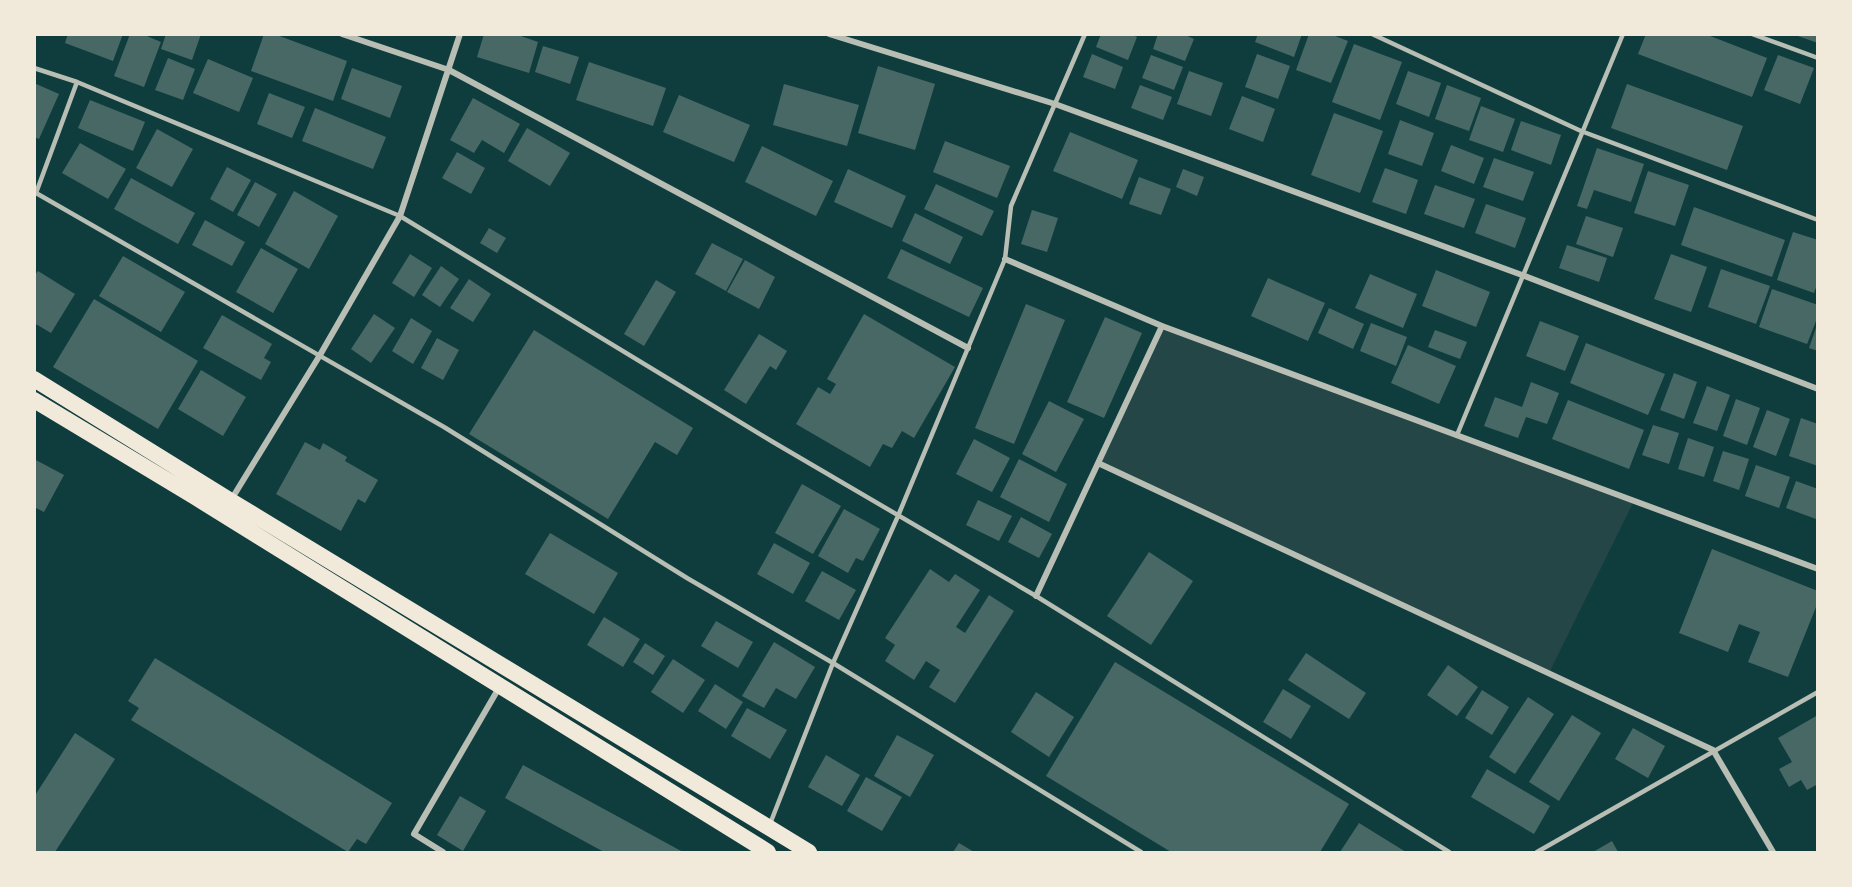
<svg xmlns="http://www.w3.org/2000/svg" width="1852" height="887" font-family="Jost,sans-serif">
  <rect width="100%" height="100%" fill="#0f3d3e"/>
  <path fill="#244646" d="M1162 326 1634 501 1549 673 1098 463Z"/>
  <path fill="#486865" d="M68 34H123L113 61 65 43Z
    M130 34H142L161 42 144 87 114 76Z
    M166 34H201L192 60 161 49Z
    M264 34H274L347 61 333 101 251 71Z
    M484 34H515L538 42 529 73 477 57Z
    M1101 34H1130L1137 37 1128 60 1096 47Z
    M1158 34H1183L1194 39 1185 61 1153 49Z
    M1258 34H1302L1294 57 1255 42Z
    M1309 34H1330L1348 41 1331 83 1296 70Z
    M1646 34H1705L1767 58 1752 97 1638 54Z
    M1795 34H1818V43L1795 35Z
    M1354 44 1402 62 1380 120 1332 102Z
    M543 46 579 57 570 84 535 72Z
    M1092 54 1123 67 1115 89 1083 77Z
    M1257 54 1290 66 1278 99 1245 87Z
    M1151 55 1183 67 1174 90 1142 78Z
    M1778 55 1814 68 1800 104 1764 90Z
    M168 58 195 69 183 100 155 90Z
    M208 59 253 78 239 112 193 93Z
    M589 62 666 88 653 126 576 100Z
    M878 66 935 84 915 150 858 133Z
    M352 68 402 86 390 118 341 99Z
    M1189 71 1223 83 1211 116 1177 104Z
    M1408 71 1441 83 1429 117 1396 104Z
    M34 83 59 94 39 139 34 137Z
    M784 84 859 105 847 146 773 125Z
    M1627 84 1743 126 1727 170 1611 128Z
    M1140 85 1172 97 1163 120 1131 108Z
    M1447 85 1481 98 1469 131 1435 119Z
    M269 93 305 107 292 138 257 124Z
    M679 95 750 125 734 162 663 132Z
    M1242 96 1275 109 1263 142 1229 129Z
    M473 98 520 124 504 153 482 140 474 153 450 140Z
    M90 100 145 122 133 151 78 128Z
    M1481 106 1515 119 1503 152 1469 140Z
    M315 108 386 137 373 169 302 141Z
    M1334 113 1383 131 1360 193 1311 175Z
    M1400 120 1434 133 1422 166 1388 154Z
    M1521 121 1561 135 1551 165 1511 150Z
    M527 128 570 153 550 186 508 161Z
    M157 129 193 149 172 187 136 168Z
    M1070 132 1138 160 1122 199 1053 171Z
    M945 141 1010 166 997 198 933 172Z
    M80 143 126 169 108 199 62 173Z
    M1451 145 1484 158 1474 184 1441 171Z
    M762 146 833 181 816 216 745 182Z
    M1597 148 1644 164 1631 202 1594 190 1587 209 1577 206Z
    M457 152 485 168 471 194 442 178Z
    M1494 158 1534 172 1523 201 1483 187Z
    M227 167 251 180 233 212 210 199Z
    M1385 168 1418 180 1406 214 1372 202Z
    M848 169 906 196 892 228 834 202Z
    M1183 169 1204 177 1197 196 1176 187Z
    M1648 171 1689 185 1675 226 1634 213Z
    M1139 177 1171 189 1161 215 1129 204Z
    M131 178 195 213 178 244 114 209Z
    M255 182 277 194 259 227 237 215Z
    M936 184 994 211 982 236 924 209Z
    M1435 185 1475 199 1464 228 1424 214Z
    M294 191 338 216 309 269 265 244Z
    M1486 204 1526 218 1515 248 1475 233Z
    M1694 207 1785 240 1772 277 1681 245Z
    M1032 210 1058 218 1047 252 1021 244Z
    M915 213 963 237 950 264 902 241Z
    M1586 216 1623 228 1613 257 1576 244Z
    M205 220 245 242 232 266 192 245Z
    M489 228 506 238 497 253 480 243Z
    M1793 232 1818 240V282L1814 293 1777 280Z
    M712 243 743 259 726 291 695 274Z
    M1567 245 1607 258 1599 282 1559 268Z
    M261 248 298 269 273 313 236 292Z
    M901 249 983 288 969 317 887 278Z
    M410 254 432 268 414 297 392 283Z
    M1671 254 1707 267 1691 312 1654 299Z
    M123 256 185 292 161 332 99 296Z
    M745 260 775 277 759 309 727 292Z
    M441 266 459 279 440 307 422 295Z
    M1721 269 1770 286 1756 324 1708 307Z
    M1436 270 1490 292 1476 327 1422 306Z
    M38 271 75 294 51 333 34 323V276Z
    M1370 274 1417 294 1403 328 1355 308Z
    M1268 278 1325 303 1308 341 1251 316Z
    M469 279 491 294 473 322 450 308Z
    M656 280 676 292 644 346 624 334Z
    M1772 289 1818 305V316L1807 344 1759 327Z
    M94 299 198 361 158 429 53 367Z
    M1026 304 1065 320 1014 444 975 428Z
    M1329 308 1364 324 1353 349 1318 333Z
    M374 314 395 328 371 363 351 349Z
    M864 314 955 367 914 438 902 431 892 448 883 444 870 467 796 424 818 387 830 394 836 384 827 379Z
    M222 315 272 344 264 358 271 362 261 380 203 348Z
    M1105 317 1142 333 1104 418 1067 402Z
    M411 318 432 331 413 364 392 351Z
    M1540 321 1579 336 1565 371 1526 356Z
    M1371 323 1407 337 1396 366 1360 351Z
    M1817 325H1818V351L1809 348Z
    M534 330 693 428 677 455 655 442 608 519 469 434Z
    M1435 330 1467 342 1460 359 1428 347Z
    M759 334 787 351 776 370 770 366 746 404 724 390Z
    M437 338 459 350 443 380 421 368Z
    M1586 343 1665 374 1648 415 1570 383Z
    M1408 345 1456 366 1439 404 1391 383Z
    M201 370 246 397 223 436 178 409Z
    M1674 373 1697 382 1684 419 1660 410Z
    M1531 382 1559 393 1547 424 1526 417 1518 438 1484 426 1495 397 1522 407Z
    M1707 386 1730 395 1717 431 1693 423Z
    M1736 399 1760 408 1747 445 1723 436Z
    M1568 400 1644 430 1629 469 1552 439Z
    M1049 401 1084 419 1056 472 1022 454Z
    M1767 410 1790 419 1776 456 1753 447Z
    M1801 418 1818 424V466L1789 456Z
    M1653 425 1679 433 1669 464 1642 455Z
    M1688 438 1714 447 1704 477 1678 469Z
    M974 439 1010 458 992 492 956 474Z
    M305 442 320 450 323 443 347 457 345 461 378 480 365 503 358 499 341 531 276 494Z
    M1723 451 1749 459 1739 490 1713 481Z
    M34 459 64 475 44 512 34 507Z
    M1019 459 1067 484 1049 522 1000 497Z
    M1756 465 1790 477 1779 508 1745 496Z
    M1796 481 1818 489 1816 519 1786 508Z
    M802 484 841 506 813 554 775 533Z
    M978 500 1012 516 999 541 966 525Z
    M844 509 880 529 863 561 856 558 848 573 818 556Z
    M1021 517 1052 534 1039 558 1008 542Z
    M550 533 618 573 594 614 525 574Z
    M774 543 810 563 793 594 757 574Z
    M1712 549 1818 591V602L1788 677 1748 662 1760 632 1739 624 1728 652 1679 633Z
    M1149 552 1193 581 1151 645 1107 616Z
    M930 569 949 582 955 574 980 590 956 627 965 633 989 595 1014 611 955 703 929 687 940 670 926 661 914 680 885 661 895 645 885 638Z
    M822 571 856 590 839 620 805 601Z
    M604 617 640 639 623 667 587 645Z
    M716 621 753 642 738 668 701 646Z
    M774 642 815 667 796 699 776 688 764 708 742 696Z
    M645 643 665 656 653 675 633 662Z
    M1306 653 1366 693 1349 719 1288 680Z
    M155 658 392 803 366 844 357 839 348 852 131 720 139 708 128 701Z
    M673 659 705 680 683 713 651 692Z
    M1115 662 1349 804 1320 852H1171L1046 776Z
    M1448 665 1478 687 1457 716 1427 695Z
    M715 684 743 702 726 729 698 711Z
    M1283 689 1311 706 1291 739 1263 722Z
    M1482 690 1509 707 1492 735 1465 718Z
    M1036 692 1074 717 1049 757 1011 732Z
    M1528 697 1554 714 1515 774 1489 757Z
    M747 708 787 730 770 759 731 736Z
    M1572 715 1601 733 1559 801 1529 782Z
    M1818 715V784L1807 790 1801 780 1789 787 1779 769 1792 762 1778 738Z
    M1633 728 1665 746 1648 778 1615 759Z
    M75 733 115 759 55 852H34V797Z
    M897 735 934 755 910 797 874 776Z
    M826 755 860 775 842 806 808 787Z
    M523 765 683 852H604L505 798Z
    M1487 769 1550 806 1534 834 1471 797Z
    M866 777 902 797 882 831 847 811Z
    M460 796 486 811 463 851 437 835Z
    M1359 823 1406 852H1340Z
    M1612 841 1618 852H1593Z
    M959 843 974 852H953Z"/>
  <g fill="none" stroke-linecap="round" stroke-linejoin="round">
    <path stroke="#b8beb3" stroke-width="4.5" d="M1372 34 1581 131 1818 220
      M1752 34 1818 58
      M34 68 77 82 400 216 773 442 1036 596 1449 852
      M77 82 36 193 444 427 687 578 833 663 1141 852
      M1457 435 1623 34
      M770 824 833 663 898 516 1005 259 1011 206 1085 34
      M1537 852 1818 692"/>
    <path stroke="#b8beb3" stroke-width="6" d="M342 34 449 70 968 348
      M829 34 1055 104 1522 275 1818 389
      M1005 259 1162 326 1818 569
      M1098 463 1713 750 1773 852
      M231 500 320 355 400 216 460 34
      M1036 596 1162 326
      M443 852 414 834 500 686"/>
    <path stroke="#f1e9da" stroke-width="16" d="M34 379 231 501 809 852
      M34 400 195 497 768 852"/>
  </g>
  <rect width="1852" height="887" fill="none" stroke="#f1e9da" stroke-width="72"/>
</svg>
